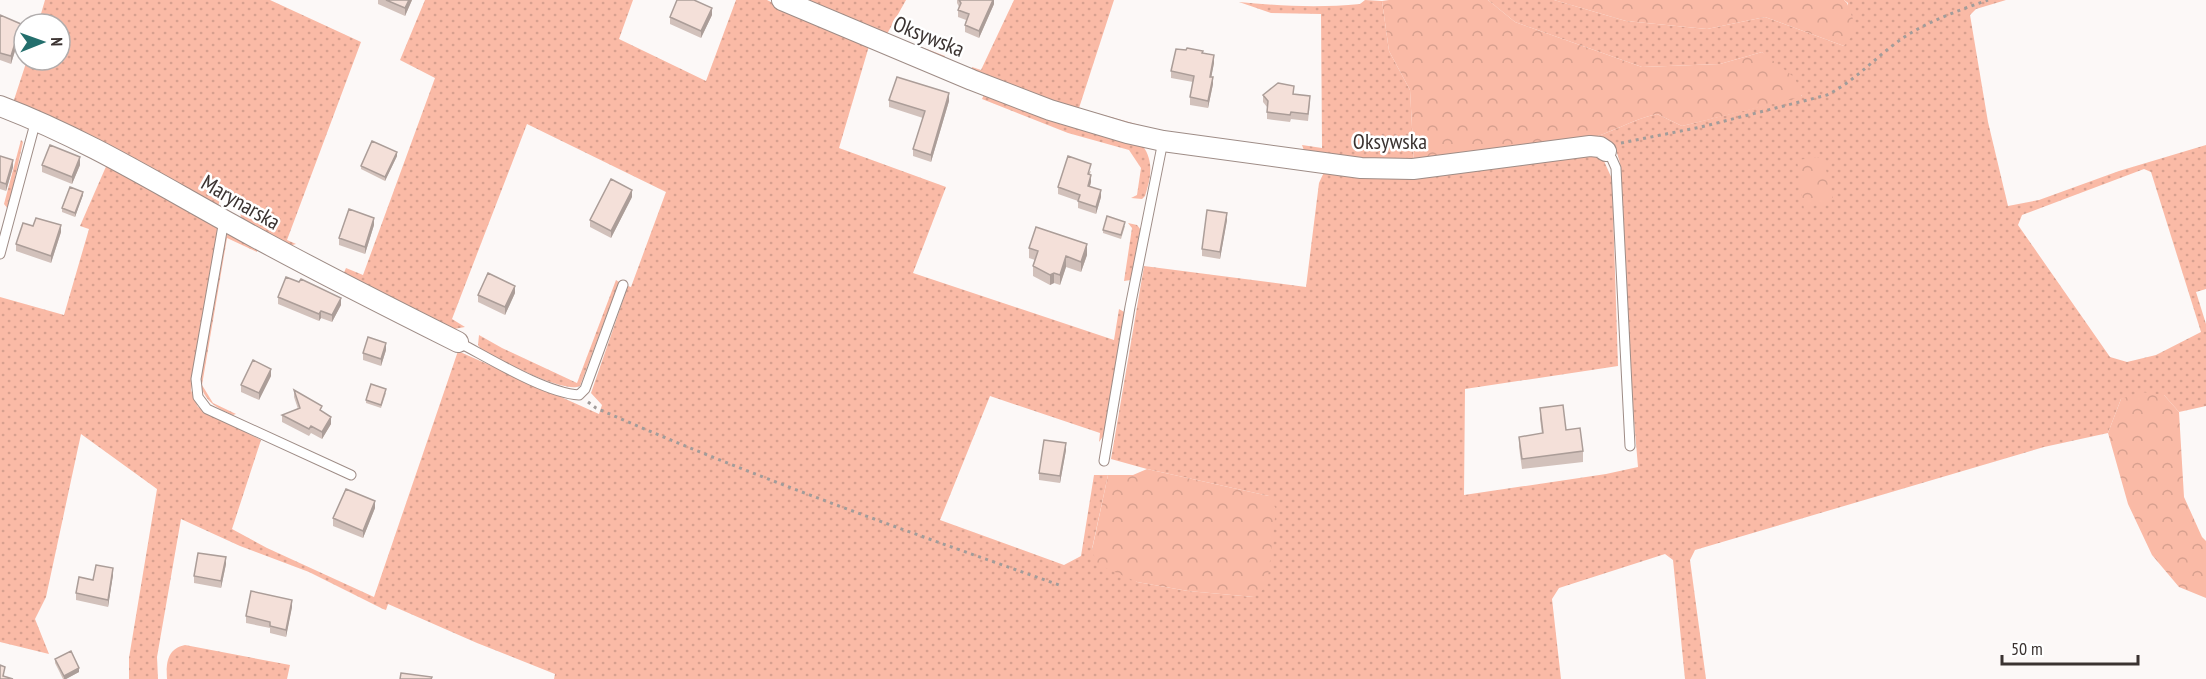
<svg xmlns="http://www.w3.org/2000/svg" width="2206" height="679" font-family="'PT Sans Narrow',sans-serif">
  <defs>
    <pattern id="grass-dots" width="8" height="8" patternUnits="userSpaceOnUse" patternTransform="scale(1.5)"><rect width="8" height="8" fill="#fabaa6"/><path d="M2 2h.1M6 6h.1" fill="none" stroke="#d7a08f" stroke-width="1.8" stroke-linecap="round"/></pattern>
    <pattern id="forest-crowns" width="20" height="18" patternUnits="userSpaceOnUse" patternTransform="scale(1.5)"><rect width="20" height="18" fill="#fabaa6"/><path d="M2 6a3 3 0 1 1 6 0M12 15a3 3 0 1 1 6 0" fill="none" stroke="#d7a08f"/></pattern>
  </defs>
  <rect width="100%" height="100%" fill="#fcf8f7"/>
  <path fill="url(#grass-dots)" fill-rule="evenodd" d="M45 0H270L361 42 287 240 296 244 289 246 241 221 240 204 227 196 220 200 218 206 12 106 27 60H60V24H38Z
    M425 0H633L619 39 706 81 736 0H767L804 19 869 46 839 148 946 187 913 273 1114 340 1119 309 1126 313 1104 435 1099 442 1100 433 990 396 940 520 1064 565 1081 556 1094 475H1108L1092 549 1137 582 1188 591 1254 597 1269 496 1147 469 1111 459 1144 266 1306 287 1319 183 1325 170 1595 154 1604 161 1612 179 1618 366 1465 389 1464 495 1606 474 1638 467 1631 384 1620 163 1616 150 1606 143 1586 140C1611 133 1631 120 1657 114L1682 126 1802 96 1762 52 1720 64 1642 67 1515 22 1488 0H1554L1626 21 1707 29 1765 17 1844 46 1848 3 1844 0H2006L1976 9 1970 15 1988 122 2008 206 2039 200 2119 171 2206 145V289L2196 292 2206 324V406L2179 412 2164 395 2121 399 2108 433 2044 447 1695 550 1690 560 1706 679H1685L1673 560 1665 554 1559 588 1552 599 1561 679H554L555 674 477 643 388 604 386 610 383 609 309 572 240 546 181 519 157 657 158 679H129V658L157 489 81 434 46 597 35 619 49 654 0 642V297L64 315 89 229 80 226 108 162 218 226 219 234 191 390 198 407 261 440 232 529 267 548 374 597 458 351 599 414 602 405 591 393 628 286 631 287 666 192 527 124 452 319 465 327 454 329 341 279 346 268 363 275 435 78 400 60ZM2144 169 2151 172 2201 332 2156 355 2127 362 2110 357 2018 225 2022 215Z
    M796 0H906L887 34 945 56 942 60Z
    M1014 0H1114L1079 108 1150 128 1147 132 972 74V67L981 70Z
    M1365 0 1382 1 1389 51 1410 90 1414 164 1306 156 1302 145 1322 148 1321 14 1271 13 1239 2C1280 6 1319 8 1360 4Z
    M986 90 1143 146C1154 162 1151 178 1145 196L1142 199 1131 198 1137 195 1141 168 1129 150 1068 133 982 99Z
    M21 140 23 142 8 209 4 204Z
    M1128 223 1137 225 1141 230 1131 280 1124 281 1132 228Z
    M228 233 257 244V252L227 238 202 385 213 403 236 414 233 415C216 408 204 401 200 382L224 243Z
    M616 280 619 282 580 386C563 394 502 360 483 352L478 345 479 335 502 348 577 383Z
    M185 645 290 665 287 679H167C166 663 167 649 185 645Z"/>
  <path fill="url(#forest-crowns)" d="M1389 0H1488L1515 22 1642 67 1720 64 1762 52 1795 78 1802 97 1682 126 1657 114C1631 120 1611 133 1586 140L1414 164 1410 90 1389 51 1382 1Z
    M1554 0H1844L1847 3 1857 30 1844 46 1765 17 1707 29 1626 21Z
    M1823 157 1833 199 1804 209 1797 160Z
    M2141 392 2164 395 2179 412 2184 497 2202 537 2206 541V598L2179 587 2152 555 2128 504 2108 433 2121 399Z
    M1147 469 1269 496 1276 509 1267 586 1254 597 1188 591 1137 582 1097 564 1092 550 1108 475H1133Z"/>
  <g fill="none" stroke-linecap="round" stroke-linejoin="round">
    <g stroke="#9e8c86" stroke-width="11">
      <path id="lane" d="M1606 151 1612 159 1616 168 1630 446
        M224 220 196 379 198 397 207 409 351 475
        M0 254 36 120
        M458 342C489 358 545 393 579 395L585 389 623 285
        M1104 461 1130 307 1163 141"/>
    </g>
    <g stroke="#9e8c86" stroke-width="22">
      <path id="street" d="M782 0 972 80 1050 110 1127 133 1163 141 1324 163 1361 168 1413 169 1590 146 1600 147 1606 151
        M0 106C82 137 155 182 231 224 306 266 382 304 458 342"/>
    </g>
    <path stroke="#a19c9a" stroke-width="3" stroke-dasharray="3 4.5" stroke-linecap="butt" d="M1621 143 1701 127 1827 95C1857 80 1878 54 1906 36 1931 20 1960 10 1988 0
      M588 402 596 408C748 475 905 531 1062 586"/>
    <use href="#lane" stroke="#fff" stroke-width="9"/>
    <use href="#street" stroke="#fff" stroke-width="20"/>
  </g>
  <path fill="#d2c1bb" d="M378 0H412L405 16 378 4Z
    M957 0H994V4L979 38 965 32V25L966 20 958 17V10L959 7 957 3Z
    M0 15 21 31 11 64 0 60Z
    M712 15 701 38 670 24V17Z
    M1203 53 1214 63 1211 77 1213 84 1208 108 1190 105V97L1193 82 1171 78V71Z
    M1294 94 1310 103 1308 121 1291 119 1290 122 1267 119V107L1263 102V95Z
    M889 100 949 101 931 162 913 156V149L923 118 889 107Z
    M0 156 13 167 6 191 0 189Z
    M397 156 385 181 361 169V166Z
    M42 165H80L72 184 42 172Z
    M1091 171 1090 174 1091 182 1090 186 1101 197 1096 214 1078 208V201L1058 194V187Z
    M83 195 75 217 62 212V208Z
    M632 197 611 238 590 227V220Z
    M1227 220 1220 259 1202 256V249Z
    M374 225 365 254 339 245V238Z
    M33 226 61 232 51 263 16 251V244Z
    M1125 226 1121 239 1103 233V230Z
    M1029 248 1087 255 1081 272 1066 267 1060 285 1054 283 1050 285 1033 276V266L1035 260 1029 258Z
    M515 293 505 315 478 302V295Z
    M278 297 341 305 332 322 321 318 319 321 278 304Z
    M386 350 381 366 363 360V353Z
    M271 376 259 400 241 392V385Z
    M294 390 322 411 331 424 322 439 311 433 309 436 282 422V415L298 409 294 397Z
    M386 393 381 408 366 403V400Z
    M1540 408 1566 430 1583 451V462L1522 469 1519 447V437L1542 434 1540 419Z
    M1066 450 1060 483 1039 480V473Z
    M375 508 363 538 333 526V518Z
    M226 564 221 588 194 583V576Z
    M113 575 108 607 76 600V593L93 580Z
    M292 607 286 637 270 633V628L246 623V616Z
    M55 659 79 672 66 679H63L55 663Z"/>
  <path fill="#ab9d98" d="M409 0H412L405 16V8Z
    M993 0H994V4L979 38V31Z
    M712 8V15L701 38V31Z
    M21 24V31L11 64V56Z
    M1214 55V63L1210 84V77Z
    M1213 77V84L1208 108V101Z
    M949 93V101L931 162V155Z
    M397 152V156L385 181V177Z
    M80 157V165L72 184V177Z
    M13 160V167L6 191V184Z
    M1091 175V182L1088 193V186Z
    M632 190V197L611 238V231Z
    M1101 190V197L1096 214V207Z
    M83 192V195L75 217V213Z
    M1227 213V220L1220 259V252Z
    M374 218V225L365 254V247Z
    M61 225V232L51 263V256Z
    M1087 244V255L1081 272V262Z
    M1066 256V267L1060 285V275Z
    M1054 273V283L1050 285V275Z
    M515 286V293L505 315V307Z
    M341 298V305L332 322V315Z
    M321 311V318L319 321V314Z
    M386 343V350L381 366V359Z
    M271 369V376L259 400V393Z
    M331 417V424L322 439V432Z
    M1066 443V450L1060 483V476Z
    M375 501V508L363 538V531Z
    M226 557V564L221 588V581Z
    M113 568V575L108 607V600Z
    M292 600V607L286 637V630Z
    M79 668V672L66 679H64V676Z"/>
  <path fill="#f4e0d9" stroke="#ab9d98" stroke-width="1.5" d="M386 0H409L405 8Z
    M677 0H694L712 8 701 31 670 17Z
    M959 0H993L979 31 965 25 969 14 958 10 961 3Z
    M0 15 21 24 11 56 0 53Z
    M1187 48 1203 51 1202 53 1214 55 1210 77H1213L1208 101 1190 97 1194 76 1171 71 1176 49 1186 50Z
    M897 77 949 93 931 155 913 149 925 111 889 100Z
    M1278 83 1294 86 1293 94 1310 96 1308 114 1291 112 1290 115 1267 112 1268 101 1263 95Z
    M372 141 397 152 385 177 361 166Z
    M50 145 80 157 72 177 42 165Z
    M0 156 13 160 6 184 0 182Z
    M1068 156 1091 164 1088 174 1091 175 1088 186 1101 190 1096 207 1078 201 1080 195 1058 187Z
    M611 179 632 190 611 231 590 220Z
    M70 187 83 192 75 213 62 208Z
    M349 209 374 218 365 247 339 238Z
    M1207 210 1227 213 1220 252 1202 249Z
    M1107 216 1125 222 1121 235 1103 230Z
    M36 218 61 225 51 256 16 244 23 223 33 226Z
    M1036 227 1087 244 1081 262 1066 256 1060 275 1054 273 1050 275 1033 266 1038 251 1029 248Z
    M488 273 515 286 505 307 478 295Z
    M286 277 299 282 301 279 341 298 332 315 321 311 319 314 278 297Z
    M368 337 386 343 381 359 363 353Z
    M253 360 271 369 259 393 241 385Z
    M371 384 386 389 381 405 366 400Z
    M294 390 322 406 320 410 331 417 322 432 311 426 309 429 282 415 300 408Z
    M1563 405 1566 430 1580 428 1583 451 1522 459 1519 437 1543 433 1540 408Z
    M1044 440 1066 443 1060 476 1039 473Z
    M346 489 375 501 363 531 333 518Z
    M198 553 226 557 221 581 194 576Z
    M96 565 113 568 108 600 76 593 79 577 93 580Z
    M251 591 292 600 286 630 270 626V622L246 616Z
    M71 651 79 668 64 676 55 659Z
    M0 665 5 667 3 676 13 679H0Z
    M401 673 432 677 431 679H400Z"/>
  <g text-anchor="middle" stroke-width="5" stroke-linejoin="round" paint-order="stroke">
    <g font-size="22" fill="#3b3331" stroke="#fff">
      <text transform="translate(929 36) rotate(22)" y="8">Oksywska</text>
      <text x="1390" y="149">Oksywska</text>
      <text transform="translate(241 202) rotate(30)" y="8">Marynarska</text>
    </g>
  </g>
  <g transform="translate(42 42) rotate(89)"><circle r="28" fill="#ffffff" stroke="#b1adad" stroke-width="1.5"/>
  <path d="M0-4.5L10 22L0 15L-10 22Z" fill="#246f6d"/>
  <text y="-9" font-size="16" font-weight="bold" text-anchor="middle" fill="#3b3331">N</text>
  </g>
  <path d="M2002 655v9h136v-9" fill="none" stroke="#3b3331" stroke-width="3"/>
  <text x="2011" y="655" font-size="18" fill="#3b3331" stroke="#ffffff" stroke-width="4.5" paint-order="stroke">50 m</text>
</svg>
